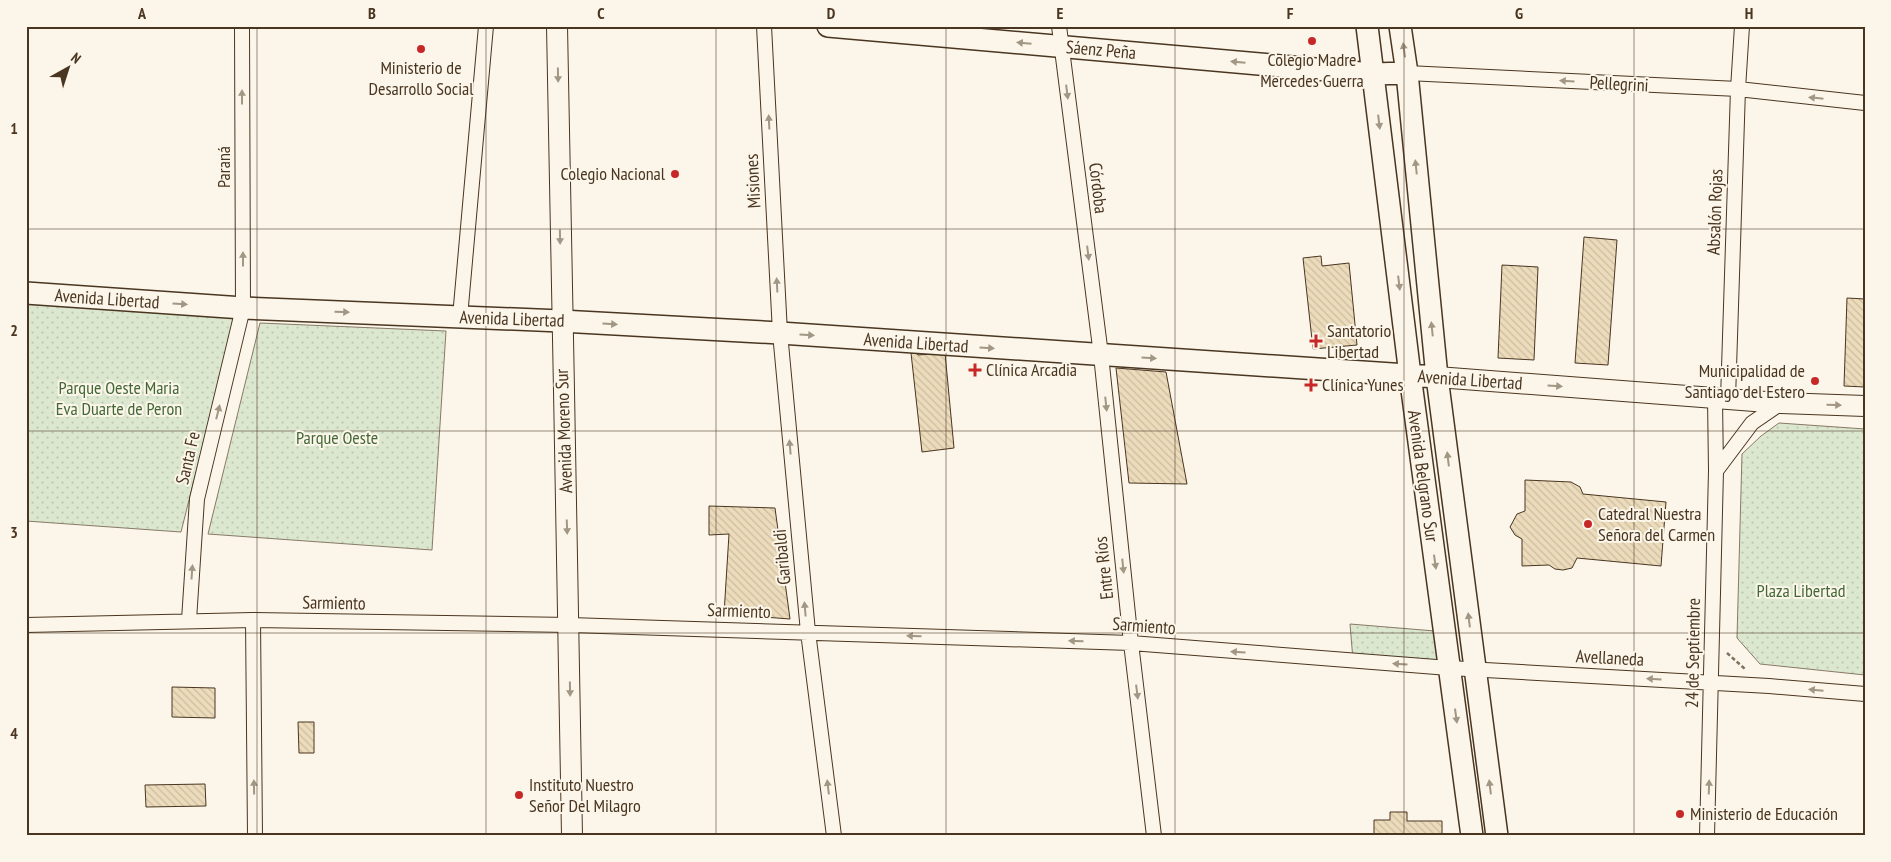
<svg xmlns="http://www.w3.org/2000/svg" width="1891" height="862" font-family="'PT Sans Narrow',sans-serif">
  <defs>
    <pattern id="park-dots" width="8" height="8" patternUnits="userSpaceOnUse" patternTransform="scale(1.25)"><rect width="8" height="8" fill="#dce7d0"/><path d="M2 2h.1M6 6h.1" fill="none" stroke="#bec7b2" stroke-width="1.8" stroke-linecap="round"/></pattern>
    <pattern id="building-back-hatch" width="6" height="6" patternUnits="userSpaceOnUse" patternTransform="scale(1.25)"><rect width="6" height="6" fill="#ecdcbc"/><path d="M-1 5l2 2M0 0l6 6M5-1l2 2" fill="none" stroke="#ccbda1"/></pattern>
  </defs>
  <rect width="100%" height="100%" fill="#fbf6e9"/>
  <path fill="url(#park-dots)" stroke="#887966" d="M26 299 236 313 181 532 26 521Z
    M260 323 446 331 432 550 208 534Z
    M1779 423 1865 429V675L1760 664 1737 638 1742 454 1761 436Z
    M1350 624 1435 631 1440 665 1353 660Z"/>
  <path fill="url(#building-back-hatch)" stroke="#4a3520" d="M1584 237 1617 240 1608 365 1575 363Z
    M1321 256 1322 266 1349 263 1357 345 1313 349 1303 258Z
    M1502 265 1538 267 1534 360 1498 358Z
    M1847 298 1865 299V387L1844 386Z
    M916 352 918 355 945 353 954 448 922 452 911 353Z
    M1116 368 1166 372 1187 484 1129 483Z
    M1525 480 1571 482 1580 487 1583 494 1666 502 1661 566 1577 558 1572 568 1563 570 1555 569 1549 565 1522 566V539L1515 535 1510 527 1517 514 1525 511Z
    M709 506 775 508 790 619 724 614 729 534 709 535Z
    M172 687 215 688V718L172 717Z
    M298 722H314V753H299Z
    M205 784 206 806 146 807 145 785Z
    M1390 812H1407V821H1442V836H1374V820H1390Z"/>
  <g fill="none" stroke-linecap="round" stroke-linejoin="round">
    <g stroke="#4a3520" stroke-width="16">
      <path id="street" d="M764 26 780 333 808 632 834 836
        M1059 26 1101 355 1131 643 1154 836
        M1407 73 1738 89 1865 103
        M460 317 486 26
        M1728 399 1738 89 1742 26
        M1716 471 1752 423 1781 403
        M189 620 197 499 243 308 242 26
        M253 620 255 836
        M26 625 253 620 570 625 1131 643 1449 668 1769 686 1865 694
        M1707 836 1716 471 1715 398"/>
    </g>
    <g stroke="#4a3520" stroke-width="22">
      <path id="secondary" d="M557 26C561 296 569 566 572 836
        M1437 377 1781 403 1865 406"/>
    </g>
    <g stroke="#4a3520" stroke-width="24">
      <path id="primary" d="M828 26 1373 74 1407 73
        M1367 26 1410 375 1472 836
        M1400 26 1407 73 1437 377 1497 836
        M26 293 243 308 561 321 780 333 1437 377"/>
    </g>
    <path stroke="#7f6f5c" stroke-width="2.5" stroke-dasharray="4 2.5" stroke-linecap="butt" d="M1727 653 1745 669"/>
    <use href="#street" stroke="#fbf6e9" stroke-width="14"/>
    <use href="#secondary" stroke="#fbf6e9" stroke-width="20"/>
    <use href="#primary" stroke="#fbf6e9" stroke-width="21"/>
  </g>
  <defs><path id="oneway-solid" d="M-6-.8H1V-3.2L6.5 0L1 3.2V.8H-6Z" transform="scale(1.25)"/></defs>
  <g fill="#a29684">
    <use href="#oneway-solid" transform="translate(1024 43) rotate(-175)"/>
    <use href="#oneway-solid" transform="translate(1404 50) rotate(-98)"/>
    <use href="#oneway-solid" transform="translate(1238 62) rotate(-175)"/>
    <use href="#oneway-solid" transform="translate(558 75) rotate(89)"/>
    <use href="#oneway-solid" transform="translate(1567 81) rotate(-177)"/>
    <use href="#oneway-solid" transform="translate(1067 92) rotate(83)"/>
    <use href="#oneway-solid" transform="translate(242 97) rotate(-90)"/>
    <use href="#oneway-solid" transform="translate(1816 98) rotate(-174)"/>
    <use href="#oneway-solid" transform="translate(769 122) rotate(-93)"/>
    <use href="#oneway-solid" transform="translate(1379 122) rotate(83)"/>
    <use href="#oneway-solid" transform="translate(1416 167) rotate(-96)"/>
    <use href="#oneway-solid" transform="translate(560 237) rotate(89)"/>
    <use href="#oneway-solid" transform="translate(1088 253) rotate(83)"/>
    <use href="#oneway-solid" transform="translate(243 259) rotate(-90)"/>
    <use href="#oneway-solid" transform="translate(1399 283) rotate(83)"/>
    <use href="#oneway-solid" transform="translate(777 285) rotate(-93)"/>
    <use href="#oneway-solid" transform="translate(180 304) rotate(4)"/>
    <use href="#oneway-solid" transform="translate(342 312) rotate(2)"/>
    <use href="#oneway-solid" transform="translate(610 324) rotate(3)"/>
    <use href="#oneway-solid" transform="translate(1432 329) rotate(-96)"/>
    <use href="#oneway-solid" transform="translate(807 335) rotate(4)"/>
    <use href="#oneway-solid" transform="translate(987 348) rotate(4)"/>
    <use href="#oneway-solid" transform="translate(1149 358) rotate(4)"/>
    <use href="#oneway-solid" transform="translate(1555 386) rotate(4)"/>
    <use href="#oneway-solid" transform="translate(1106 404) rotate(84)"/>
    <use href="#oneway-solid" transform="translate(1834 405) rotate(2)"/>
    <use href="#oneway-solid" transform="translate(218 412) rotate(-76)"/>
    <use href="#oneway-solid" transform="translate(790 447) rotate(-95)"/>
    <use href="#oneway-solid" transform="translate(1448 459) rotate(-97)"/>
    <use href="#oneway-solid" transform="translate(567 527) rotate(88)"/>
    <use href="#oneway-solid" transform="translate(1435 562) rotate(82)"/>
    <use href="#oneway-solid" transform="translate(1123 566) rotate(84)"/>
    <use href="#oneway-solid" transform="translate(192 572) rotate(-86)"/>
    <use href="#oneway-solid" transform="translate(805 609) rotate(-95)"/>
    <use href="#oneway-solid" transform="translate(1469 620) rotate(-97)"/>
    <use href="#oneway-solid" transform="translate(914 636) rotate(-178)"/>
    <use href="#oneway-solid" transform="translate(1076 641) rotate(-178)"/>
    <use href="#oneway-solid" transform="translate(1238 652) rotate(-176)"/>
    <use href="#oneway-solid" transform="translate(1400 664) rotate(-176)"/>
    <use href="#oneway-solid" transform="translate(1654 679) rotate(-177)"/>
    <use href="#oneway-solid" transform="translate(570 689) rotate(89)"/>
    <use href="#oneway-solid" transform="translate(1816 690) rotate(-175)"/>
    <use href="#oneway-solid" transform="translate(1137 692) rotate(83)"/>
    <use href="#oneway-solid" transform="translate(1456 716) rotate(82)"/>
    <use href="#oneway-solid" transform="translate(254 787) rotate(-91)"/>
    <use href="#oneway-solid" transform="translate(828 787) rotate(-97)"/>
    <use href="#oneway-solid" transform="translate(1490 787) rotate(-97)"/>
    <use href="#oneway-solid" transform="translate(1709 787) rotate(-88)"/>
  </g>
  <path fill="none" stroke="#4a3520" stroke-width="1" stroke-opacity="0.55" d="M257 26V836M486 26V836M716 26V836M946 26V836M1175 26V836M1404 26V836M1634 26V836M26 229H1865M26 431H1865M26 633H1865"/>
  <g fill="#c62828" stroke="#fbf6e9" stroke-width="2">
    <circle cx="1312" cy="41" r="5"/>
    <circle cx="421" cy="49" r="5"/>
    <circle cx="675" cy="174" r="5"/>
    <path d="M1313.5 333.5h5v5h5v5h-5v5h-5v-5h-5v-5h5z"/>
    <path d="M972.5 362.5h5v5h5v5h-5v5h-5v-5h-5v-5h5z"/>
    <circle cx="1815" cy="381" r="5"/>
    <path d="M1308.5 377.5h5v5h5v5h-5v5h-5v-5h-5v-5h5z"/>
    <circle cx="1588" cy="524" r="5"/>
    <circle cx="519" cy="795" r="5"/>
    <circle cx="1680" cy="814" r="5"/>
  </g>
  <g text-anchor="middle" stroke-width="4" stroke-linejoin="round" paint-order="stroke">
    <g font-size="18" fill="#4a3520" stroke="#fbf6e9">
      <text transform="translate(1101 50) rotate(5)" y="6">Sáenz Peña</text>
      <text transform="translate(1619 84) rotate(3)" y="6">Pellegrini</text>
      <text transform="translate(224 167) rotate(-90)" y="6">Paraná</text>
      <text transform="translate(753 181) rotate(-93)" y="6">Misiones</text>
      <text transform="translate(1098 188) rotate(83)" y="6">Córdoba</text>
      <text transform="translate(1715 212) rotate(-88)" y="6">Absalón Rojas</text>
      <text transform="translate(107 299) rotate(4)" y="6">Avenida Libertad</text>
      <text transform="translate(512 319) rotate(2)" y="6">Avenida Libertad</text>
      <text transform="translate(916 343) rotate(4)" y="6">Avenida Libertad</text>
      <text transform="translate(1470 380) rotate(4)" y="6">Avenida Libertad</text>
      <text transform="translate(564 431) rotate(-92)" y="6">Avenida Moreno Sur</text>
      <text transform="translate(188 458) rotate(-77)" y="6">Santa Fe</text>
      <text transform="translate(1423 476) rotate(82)" y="6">Avenida Belgrano Sur</text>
      <text transform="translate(782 557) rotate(-95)" y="6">Garibaldi</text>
      <text transform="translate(1104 568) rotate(-96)" y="6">Entre Ríos</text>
      <text transform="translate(334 603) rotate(1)" y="6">Sarmiento</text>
      <text transform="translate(739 611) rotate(2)" y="6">Sarmiento</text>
      <text transform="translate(1144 626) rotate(4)" y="6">Sarmiento</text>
      <text transform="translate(1693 653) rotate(-89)" y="6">24 de Septiembre</text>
      <text transform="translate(1610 658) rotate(3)" y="6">Avellaneda</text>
    </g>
    <g font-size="18" fill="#4a3520" stroke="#fbf6e9" text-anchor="start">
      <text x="1312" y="66" text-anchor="middle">Colegio Madre<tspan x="1312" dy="21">Mercedes Guerra</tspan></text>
      <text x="421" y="74" text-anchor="middle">Ministerio de<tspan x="421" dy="21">Desarrollo Social</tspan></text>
      <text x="665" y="180" text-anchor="end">Colegio Nacional</text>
      <text x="1327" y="337">Santatorio<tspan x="1327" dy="21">Libertad</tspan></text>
      <text x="986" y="376">Clínica Arcadia</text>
      <text x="1805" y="377" text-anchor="end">Municipalidad de<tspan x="1805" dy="21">Santiago del Estero</tspan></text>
      <text x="1322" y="391">Clínica Yunes</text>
      <text x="1598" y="520">Catedral Nuestra<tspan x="1598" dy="21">Señora del Carmen</tspan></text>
      <text x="529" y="791">Instituto Nuestro<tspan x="529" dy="21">Señor Del Milagro</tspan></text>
      <text x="1690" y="820">Ministerio de Educación</text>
    </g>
    <g font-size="18" fill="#436837" stroke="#fbf6e9">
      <text x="119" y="394">Parque Oeste Maria<tspan x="119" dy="21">Eva Duarte de Peron</tspan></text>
      <text x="337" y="444">Parque Oeste</text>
      <text x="1801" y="597">Plaza Libertad</text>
    </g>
  </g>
  <rect width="1891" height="862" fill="none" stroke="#fbf6e9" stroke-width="55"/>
  <g transform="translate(68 68) rotate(39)" stroke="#fbf6e9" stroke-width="4" paint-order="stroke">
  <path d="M0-4L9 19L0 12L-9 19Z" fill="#4a3520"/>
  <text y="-8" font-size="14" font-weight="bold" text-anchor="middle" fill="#4a3520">N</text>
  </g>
  <rect x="28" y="28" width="1836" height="806" fill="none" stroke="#4a3520" stroke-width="2"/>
  <g font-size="16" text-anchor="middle" font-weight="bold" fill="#4a3520">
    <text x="142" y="19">A</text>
    <text x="372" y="19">B</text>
    <text x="601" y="19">C</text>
    <text x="831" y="19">D</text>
    <text x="1060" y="19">E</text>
    <text x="1290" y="19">F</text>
    <text x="1519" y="19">G</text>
    <text x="1749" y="19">H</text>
    <text x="14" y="134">1</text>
    <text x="14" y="336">2</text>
    <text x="14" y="538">3</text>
    <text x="14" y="739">4</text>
  </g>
</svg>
